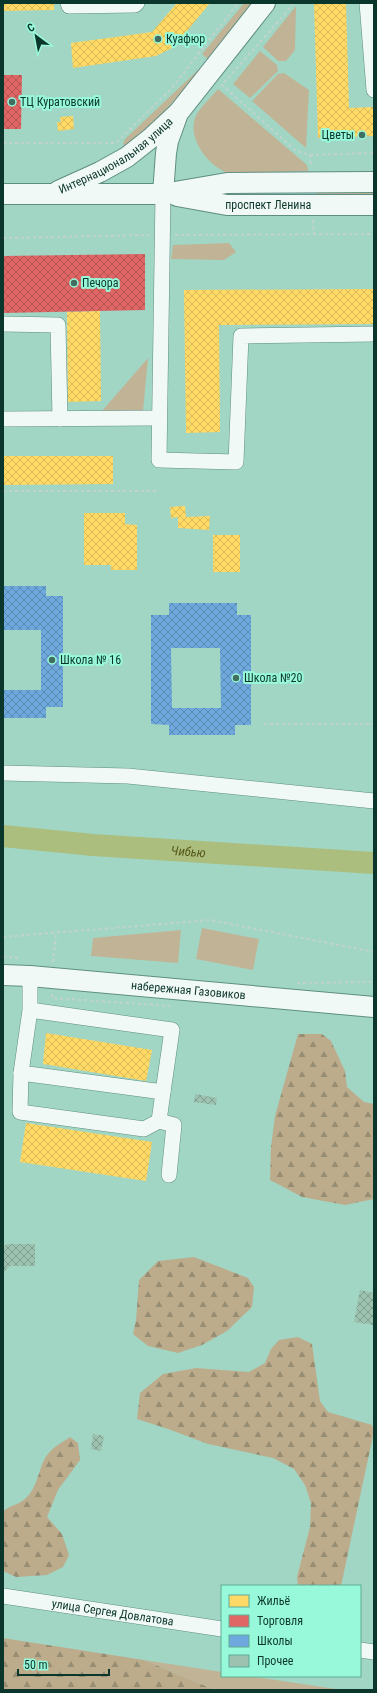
<svg xmlns="http://www.w3.org/2000/svg" width="377" height="1693" font-family="'Roboto Condensed',sans-serif">
  <defs>
    <pattern id="forest-firs" width="22" height="20" patternUnits="userSpaceOnUse"><rect width="22" height="20" fill="#bcac8c"/><path d="M5 1l3.5 6h-7zM16 11l3.5 6h-7z" fill="#978d73"/></pattern>
    <pattern id="homes-cross-hatch" width="8" height="8" patternUnits="userSpaceOnUse"><rect width="8" height="8" fill="#ffd966"/><path d="M0 0l8 8M0 8l8-8" fill="none" stroke="#d9bb59"/></pattern>
    <pattern id="shops-cross-hatch" width="8" height="8" patternUnits="userSpaceOnUse"><rect width="8" height="8" fill="#e06666"/><path d="M0 0l8 8M0 8l8-8" fill="none" stroke="#b45554"/></pattern>
    <pattern id="schools-cross-hatch" width="8" height="8" patternUnits="userSpaceOnUse"><rect width="8" height="8" fill="#6fa8dc"/><path d="M0 0l8 8M0 8l8-8" fill="none" stroke="#598ab3"/></pattern>
    <pattern id="building-cross-hatch" width="8" height="8" patternUnits="userSpaceOnUse"><rect width="8" height="8" fill="#9dc2b0"/><path d="M0 0l8 8M0 8l8-8" fill="none" stroke="#7e9e8f"/></pattern>
  </defs>
  <rect width="100%" height="100%" fill="#a1d6c5"/>
  <path fill="#c1b496" d="M244 3H255L209 60 202 54Z
    M296 6 295 50 286 61H278L263 47Z
    M260 51 277 65 278 71 250 98 233 84Z
    M198 70 196 77 147 130 126 147 123 144 125 139Z
    M284 73 309 90 306 148 252 101 278 74Z
    M218 89 307 165 308 171 231 174C211 169 190 143 194 122 196 110 211 98 218 89Z
    M374 189V197H316V190Z
    M229 243 236 252 224 260 171 259 173 245Z
    M148 358 143 411H102Z
    M202 928 259 939 253 970 196 959Z
    M181 930 178 963 91 956 93 938Z
    M144 1660 222 1672V1676H249L343 1690H215Z"/>
  <path fill="url(#forest-firs)" d="M298 1034H322L331 1041 345 1071 347 1087 364 1102 374 1104V1199L345 1205 302 1197 270 1180 271 1147 275 1116Z
    M194 1257 248 1278 254 1287 252 1307 227 1331 202 1345 178 1353 148 1346 133 1334 136 1320 139 1280 158 1261Z
    M298 1337 312 1344 320 1401 328 1412 372 1425 374 1431 341 1586H298L297 1577 310 1527 311 1503 305 1485 294 1469 273 1458 208 1444 168 1429 137 1419 140 1393 163 1374 196 1368 249 1372 265 1363 271 1349 279 1340Z
    M70 1437 78 1443 80 1460 58 1490 47 1517 62 1534 69 1555 63 1567 47 1575 16 1577 3 1571V1511C11 1505 21 1504 27 1497 39 1485 39 1464 48 1454 53 1447 63 1442 70 1437Z
    M3 1638 144 1660 215 1690H3Z"/>
  <path fill="url(#homes-cross-hatch)" d="M3 3H54V10L3 11Z
    M177 3H210L174 47 156 56 73 68 71 43 152 32Z
    M314 3H346L349 108 374 107V136L318 138Z
    M73 116 74 129 58 131 57 122H61L60 117Z
    M374 289V324L219 325 220 432 186 433 184 290Z
    M100 311 101 401 68 402 67 312Z
    M3 456H113V484L3 485Z
    M185 506 186 517 210 516 209 530 178 528V517L171 518 170 507Z
    M84 513H125V524L137 525V570H111V565H84Z
    M213 535H240V572H213Z
    M46 1033 152 1050 146 1081 43 1064Z
    M26 1123 152 1142 146 1181 20 1162Z"/>
  <path fill="url(#shops-cross-hatch)" d="M3 75H22L21 129H3Z
    M145 254V310L3 313V256Z"/>
  <path fill="url(#schools-cross-hatch)" fill-rule="evenodd" d="M3 586H46V596H63V707H46V718H3V690H41V630H3Z
    M169 603H237V615H251V725H235V735H169V725L151 724V615H169ZM171 648H220L221 708H172Z"/>
  <g fill="none" stroke-linecap="round" stroke-linejoin="round">
    <path stroke="#abbe7e" stroke-width="22" id="s1" d="M3 836 93 845 374 863"/>
  </g>
  <path fill="url(#building-cross-hatch)" d="M195 1094 217 1098 216 1105 194 1102Z
    M7 1244H35V1266H10L3 1273V1247Z
    M360 1290 374 1293V1325L354 1322Z
    M93 1434 104 1436 101 1451 91 1449Z"/>
  <g fill="none" stroke-linecap="round" stroke-linejoin="round">
    <g stroke="#5e8e82" stroke-width="16">
      <g id="minor">
        <path d="M68 3 69 6 135 5 137 3"/>
        <path d="M367 3 374 90"/>
        <path d="M163 194 159 460 236 462 241 336 374 334"/>
        <path d="M3 324 58 325 60 419"/>
        <path d="M3 419 159 418"/>
        <path d="M3 773 128 776 374 801"/>
        <path d="M30 1010 172 1030 163 1092 21 1073 30 1010V976"/>
        <path d="M21 1073 20 1112 144 1129 159 1121"/>
        <path d="M163 1092 159 1121 174 1125 169 1175"/>
        <path id="s2" d="M3 1596 222 1629"/>
        <path d="M360 1650 374 1652"/>
      </g>
    </g>
    <g stroke="#5e8e82" stroke-width="22">
      <g id="major">
        <path id="s3" d="M58 191 100 172 127 157 151 138 179 112 265 3"/>
        <path d="M3 194H163L227 183 374 182"/>
        <path d="M163 194 166 153 168 141 177 116"/>
        <path id="s4" d="M177 196 227 205H374"/>
        <path id="s5" d="M3 975 30 976 374 1007"/>
      </g>
    </g>
    <path stroke="#c2d3ce" stroke-width="2" stroke-dasharray="3 3" stroke-linecap="butt" d="M293 3 285 14 222 85 296 151 310 155 311 167
      M3 143H116L172 88 238 3
      M310 155 374 153
      M313 220 314 235
      M175 235 374 234
      M3 238 149 235
      M3 491H156
      M264 724H374
      M3 937 210 920 374 952
      M3 957 20 958
      M53 962 56 933
      M297 983 374 982
      M52 994V998L171 1006"/>
    <use href="#minor" stroke="#f1f9f6" stroke-width="15"/>
    <use href="#major" stroke="#f1f9f6" stroke-width="20"/>
  </g>
  <g fill="#406e61" stroke="#98f9da" stroke-width="1.5">
    <circle cx="158" cy="39" r="4"/>
    <circle cx="12" cy="102" r="4"/>
    <circle cx="362" cy="135" r="4"/>
    <circle cx="74" cy="283" r="4"/>
    <circle cx="52" cy="660" r="4"/>
    <circle cx="236" cy="678" r="4"/>
  </g>
  <g text-anchor="middle" stroke-width="4" stroke-linejoin="round" paint-order="stroke">
    <g font-size="12" fill="#0b362b" stroke="#98f9da" text-anchor="start">
      <text x="166" y="43">Куафюр</text>
      <text x="20" y="106">ТЦ Куратовский</text>
      <text x="354" y="139" text-anchor="end">Цветы</text>
      <text x="82" y="287">Печора</text>
      <text x="60" y="664">Школа № 16</text>
      <text x="244" y="682">Школа №20</text>
    </g>
    <g font-size="12" fill="#0b362b" stroke="#98f9da">
      <text dy="4" stroke="none"><textPath href="#s3" startOffset="68">Интернациональная улица</textPath></text>
      <text dy="4" stroke="none"><textPath href="#s4" startOffset="92">проспект Ленина</textPath></text>
      <text dy="4" stroke="none"><textPath href="#s5" startOffset="186">набережная Газовиков</textPath></text>
      <text dy="4" stroke="none"><textPath href="#s2" startOffset="111">улица Сергея Довлатова</textPath></text>
    </g>
    <g font-size="13" font-style="italic" fill="#56581a" stroke="#98f9da">
      <text dy="5" stroke="none"><textPath href="#s1" startOffset="186">Чибью</textPath></text>
    </g>
  </g>
  <rect width="377" height="1693" fill="none" stroke="#0b362b" stroke-width="8"/>
  <rect x="221" y="1585" width="140" height="92" fill="#98f9da" stroke="#60ab94"/>
  <rect x="229" y="1595" width="20" height="12" fill="#ffd966" stroke="#60ab94"/>
  <text x="257" y="1605" font-size="12" fill="#0b362b">Жильё</text>
  <rect x="229" y="1615" width="20" height="12" fill="#e06666" stroke="#60ab94"/>
  <text x="257" y="1625" font-size="12" fill="#0b362b">Торговля</text>
  <rect x="229" y="1635" width="20" height="12" fill="#6fa8dc" stroke="#60ab94"/>
  <text x="257" y="1645" font-size="12" fill="#0b362b">Школы</text>
  <rect x="229" y="1655" width="20" height="12" fill="#9dc2b0" stroke="#60ab94"/>
  <text x="257" y="1665" font-size="12" fill="#0b362b">Прочее</text>
  <g transform="translate(36 36) rotate(328)" stroke="#98f9da" stroke-width="3" paint-order="stroke">
  <path d="M0-3L7 15L0 10L-7 15Z" fill="#0b362b"/>
  <text y="-6" font-size="11" font-weight="bold" text-anchor="middle" fill="#0b362b">С</text>
  </g>
  <path d="M18 1669v6h91v-6" fill="none" stroke="#0b362b" stroke-width="2"/>
  <text x="24" y="1669" font-size="12" fill="#0b362b" stroke="#98f9da" stroke-width="3" paint-order="stroke">50 m</text>
</svg>
